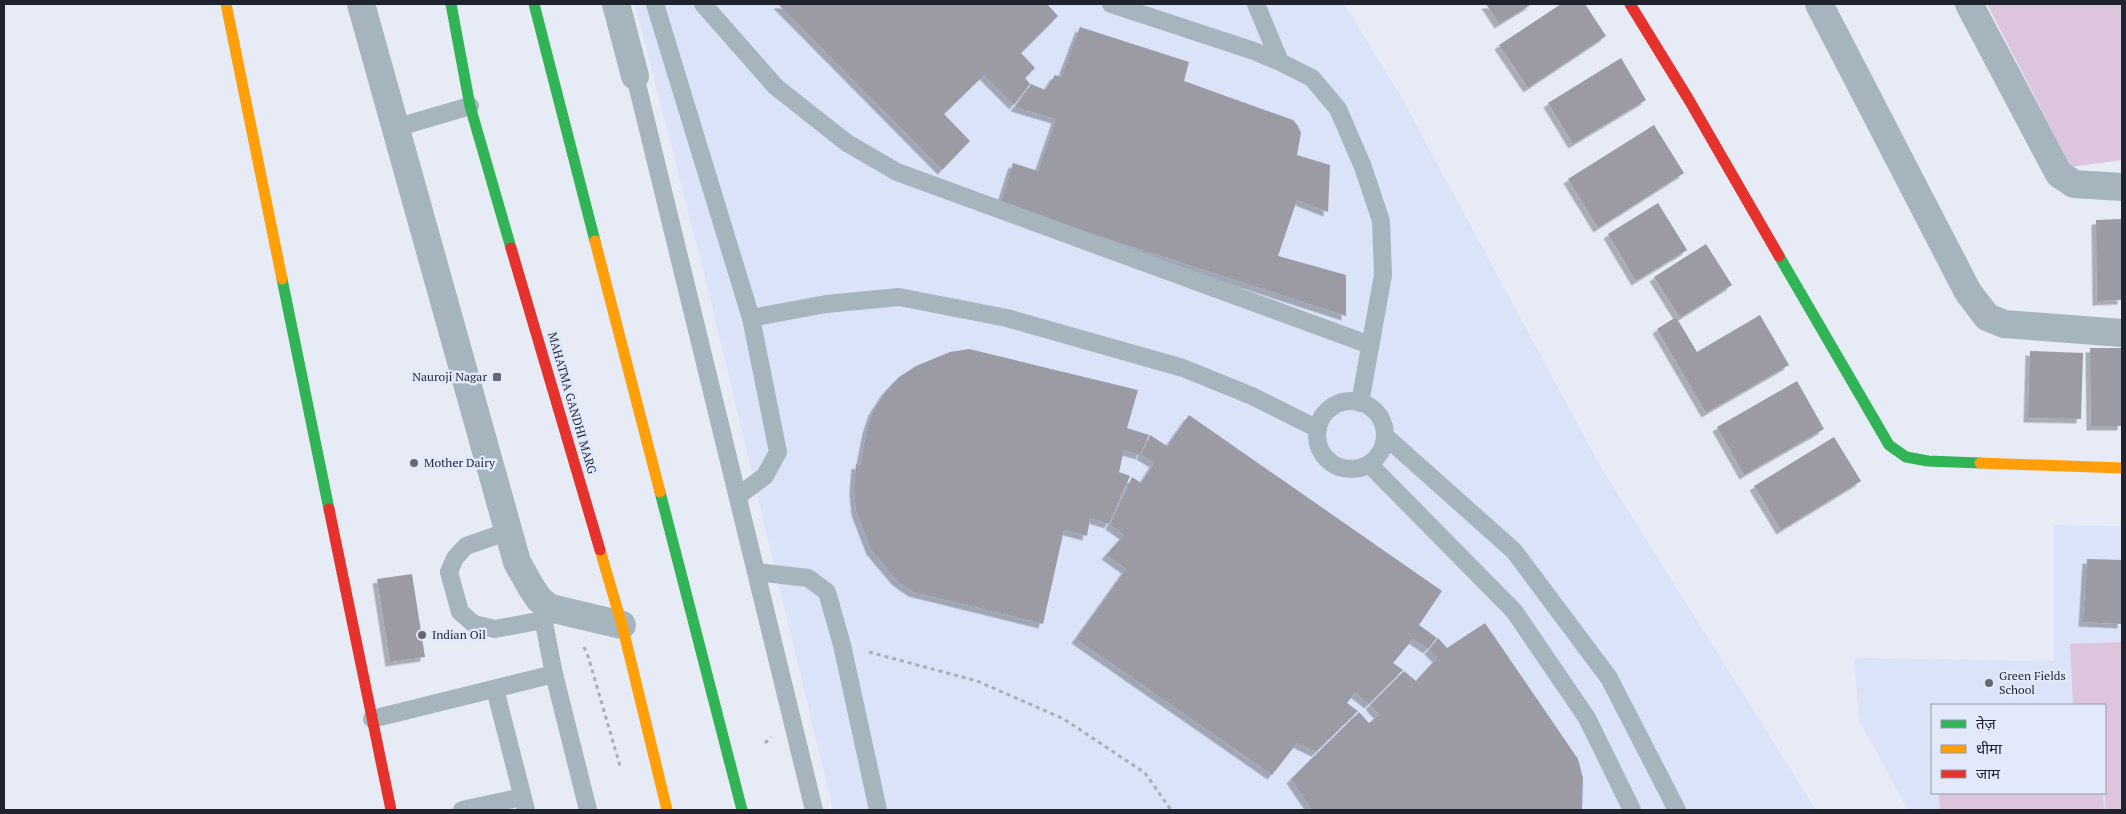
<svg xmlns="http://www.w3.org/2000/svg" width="2126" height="814" font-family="'PT Serif','Noto Sans Devanagari',serif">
  <defs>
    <filter id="shadow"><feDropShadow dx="-4.5" dy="4.5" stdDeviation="0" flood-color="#0004"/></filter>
  </defs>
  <rect width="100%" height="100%" fill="#e7ebf5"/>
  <path fill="#dae3f7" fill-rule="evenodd" d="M635 4H1344L1399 93 1600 466 1816 810H833L708 289Z
    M2054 525 2122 526V810H1908L1859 720 1854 658 2054 661ZM1932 705H2105V793H1932Z"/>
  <path fill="#ddc6dd" d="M1987 4H2122V160L2071 167Z
    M2122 642V810H2105V705H2073L2070 644Z
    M1939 793H2103L2104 810H1940Z"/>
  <path fill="#9b9ba5" filter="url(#shadow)" d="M778 4H1047L1058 16 1021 53 1035 68 1025 78 1030 84 1014 105 984 75 944 114 970 141 942 170Z
    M1486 4H1532L1499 24Z
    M1561 4H1585L1606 36 1528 88 1499 45Z
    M1080 27 1189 62 1184 81 1293 120 1298 126 1301 133 1297 155 1330 165 1328 212 1297 200 1278 256 1346 275V316L1000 204 1013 163 1038 171 1056 119 1015 107 1031 84 1045 90 1055 75 1061 77Z
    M1621 58 1646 100 1573 144 1548 103Z
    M1654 125 1684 173 1598 228 1568 179Z
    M1658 203 1687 250 1636 281 1608 234Z
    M2122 219V300L2097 301 2096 220Z
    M1706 244 1732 285 1680 318 1654 277Z
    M1760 315 1789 365 1706 413 1657 329 1676 317 1697 352Z
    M2090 348H2122V426H2091Z
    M969 349 1138 390 1127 428 1149 435 1140 455 1124 450 1119 472 1130 476 1109 524 1090 518 1087 536 1064 530 1043 624 913 592 897 581 871 550 856 511 854 489 856 464 860 465 867 429 873 411 885 392 899 377 916 366 950 352Z
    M2030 351 2083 353 2081 419 2028 418Z
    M1797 381 1824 429 1744 475 1717 427Z
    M1189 415 1442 591 1419 625 1437 638 1428 649 1413 639 1393 663 1403 670 1369 704 1355 693 1347 703 1358 711 1316 752 1297 743 1272 775 1076 639 1126 569 1106 555 1124 535 1110 525 1132 477 1141 483 1154 463 1141 455 1150 435 1167 446Z
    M1834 437 1861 481 1781 530 1754 486Z
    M2087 559 2122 560V624L2083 622Z
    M412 574 425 657 390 662 377 579Z
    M1485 623 1578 759 1583 778 1582 810H1312L1291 779 1359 712 1369 723 1379 715 1370 705 1404 671 1416 681 1437 658 1429 650 1438 638 1447 648Z"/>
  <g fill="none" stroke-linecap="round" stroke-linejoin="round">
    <path stroke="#a7b0ba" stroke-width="3" stroke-dasharray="4 4" stroke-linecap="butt" d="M584 647 588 656 620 766
      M869 652 977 681 1064 719 1145 773 1171 810
      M765 743 771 737"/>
    <path stroke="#a6b4be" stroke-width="18" d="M655 4 751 318 778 452 765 476 738 496
      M703 4 776 87 847 143 897 172 1370 345
      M1111 4 1254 51 1280 62 1312 78 1338 109 1363 167 1381 221 1383 275 1360 403
      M1256 4 1280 62
      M635 76 814 810
      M395 128 470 106
      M751 318 826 304 899 297 1007 318 1183 368 1252 396 1318 429
      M1317 435a34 34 0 1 1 68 0a34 34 0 1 1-68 0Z
      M1385 436 1514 551 1609 678 1677 810
      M1369 464 1514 611 1587 718 1632 810
      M509 531 466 546 455 558 449 572 460 612 474 624 495 629 543 620
      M757 572 808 578 827 592 842 645 878 810
      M541 608 554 674
      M495 689 526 810
      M372 719 554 674 588 810
      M462 810 522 797"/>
    <path stroke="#a6b4be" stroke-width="28" d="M361 4 517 562 531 587 539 599 550 608 622 625
      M616 4 635 76
      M1819 4 1968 292 1987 317 2004 324 2122 333
      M1969 4 2059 174 2074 184 2122 187"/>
    <path stroke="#30b455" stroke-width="11" d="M451 4 470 106 511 248
      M534 4 595 241
      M1779 256 1889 445 1906 457 1928 461 1980 463
      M282 279 329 509
      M660 492 742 810"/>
    <path stroke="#ff9f0a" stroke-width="11" d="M226 4 282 279
      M595 241 660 492
      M1980 463 2122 468
      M600 550 622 625 667 810"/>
    <path stroke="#e5322d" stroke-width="11" d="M1630 4 1689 100 1779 256
      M511 248 600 550
      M329 509 391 810"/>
  </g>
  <g fill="#656974" stroke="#e1e9fb" stroke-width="2">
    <rect x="492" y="372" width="10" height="10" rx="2.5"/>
    <circle cx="414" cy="463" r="5"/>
    <circle cx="422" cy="635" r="5"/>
    <circle cx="1989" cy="683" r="5"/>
  </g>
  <g text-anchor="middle" stroke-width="5" stroke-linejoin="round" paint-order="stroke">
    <g font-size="12" fill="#1f232e" stroke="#e1e9fb" text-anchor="start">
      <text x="487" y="381" text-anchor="end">Nauroji Nagar</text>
      <text x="424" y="467">Mother Dairy</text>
      <text x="432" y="639">Indian Oil</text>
      <text x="1999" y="680">Green Fields<tspan x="1999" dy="14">School</tspan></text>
    </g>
    <g font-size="12" fill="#1f232e" stroke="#e1e9fb">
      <text transform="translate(572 403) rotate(74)" y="4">MAHATMA GANDHI MARG</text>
    </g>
  </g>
  <rect width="2126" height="814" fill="none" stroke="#1f232e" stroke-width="10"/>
  <rect x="1931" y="704" width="175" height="90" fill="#e1e9fb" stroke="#939aa9"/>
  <rect x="1941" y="720" width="25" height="8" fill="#30b455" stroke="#939aa9"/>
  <text x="1976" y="729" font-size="15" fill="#1f232e">तेज़</text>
  <rect x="1941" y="745" width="25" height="8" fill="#ff9f0a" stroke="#939aa9"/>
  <text x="1976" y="754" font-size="15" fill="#1f232e">धीमा</text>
  <rect x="1941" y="770" width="25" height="8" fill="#e5322d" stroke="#939aa9"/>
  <text x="1976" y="779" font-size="15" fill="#1f232e">जाम</text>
</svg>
